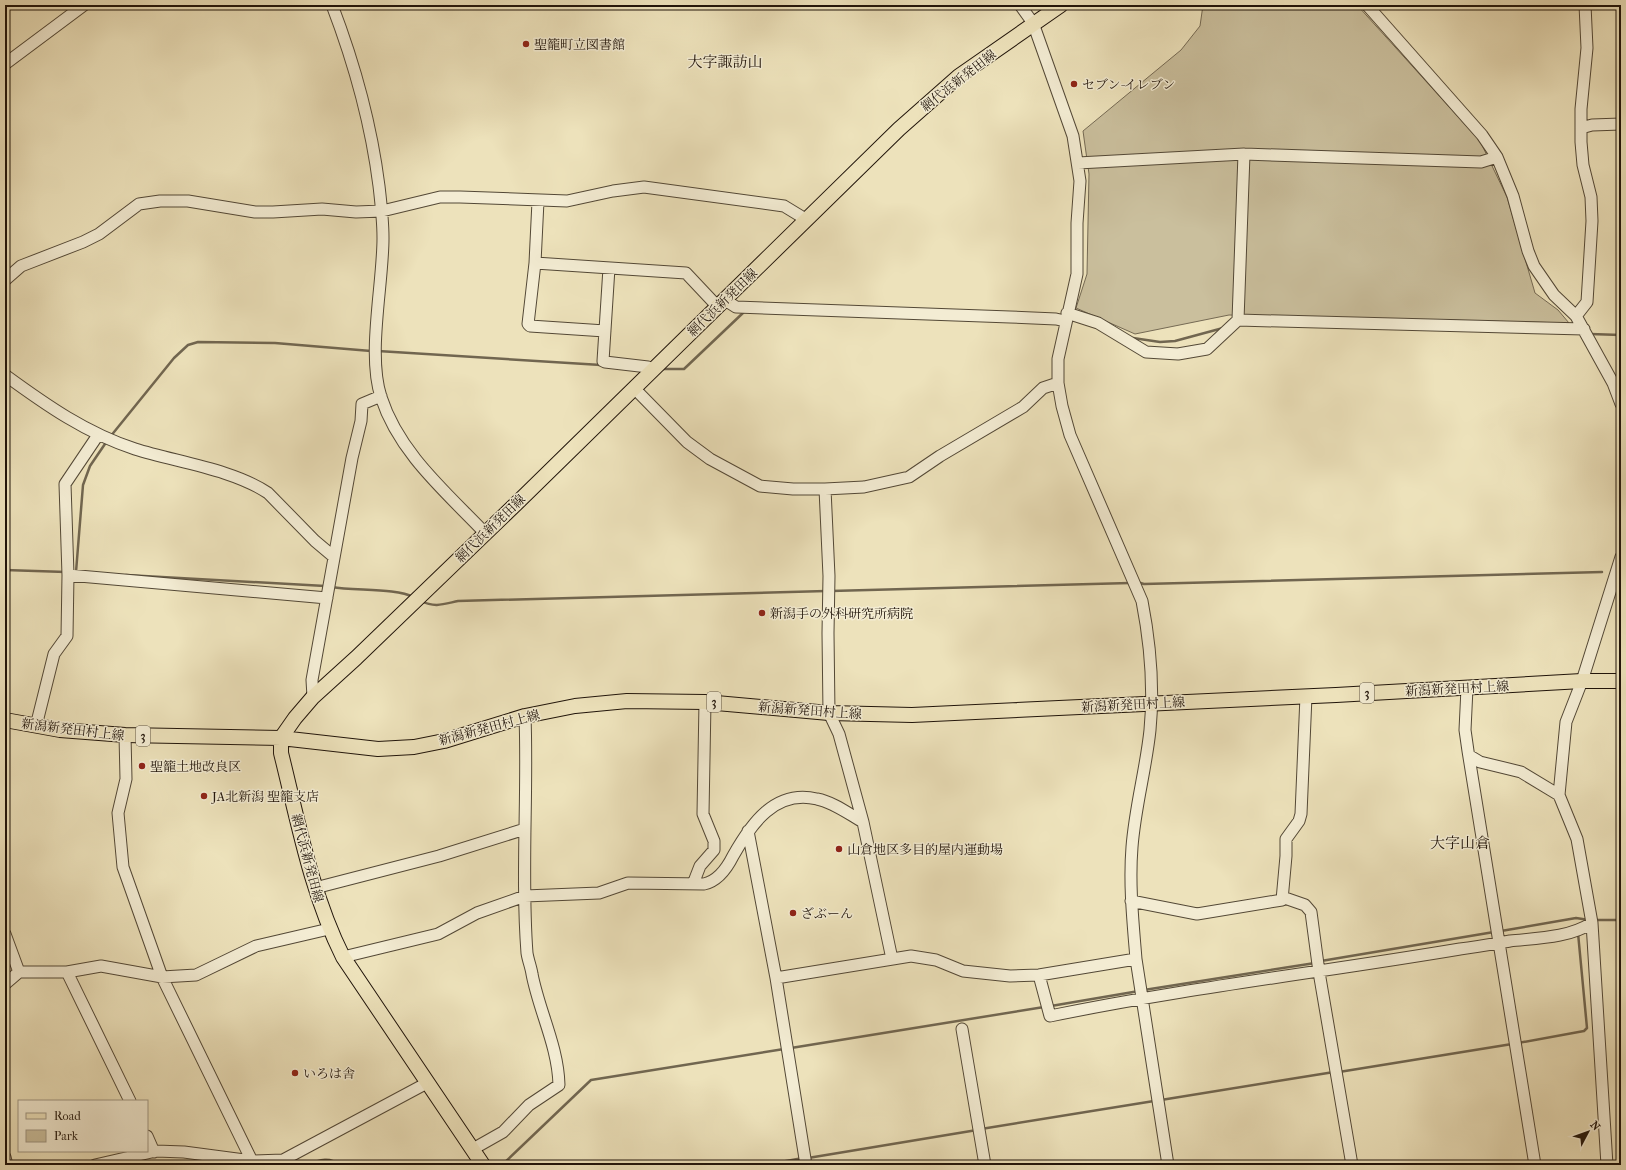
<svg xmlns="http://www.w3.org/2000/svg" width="1626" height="1170" font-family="'IM FELL French Canon','Noto Serif JP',serif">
  <rect width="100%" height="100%" fill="#ede2bb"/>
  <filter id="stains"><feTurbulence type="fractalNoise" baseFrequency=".005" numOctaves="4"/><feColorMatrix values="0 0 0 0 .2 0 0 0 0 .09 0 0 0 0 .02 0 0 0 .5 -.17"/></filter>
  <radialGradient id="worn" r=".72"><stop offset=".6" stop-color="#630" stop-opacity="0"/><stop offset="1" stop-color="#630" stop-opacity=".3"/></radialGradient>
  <path fill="#cabf9d" stroke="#756a54" d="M1203 5H1357L1480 141 1507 197 1535 293 1558 310 1569 323 1229 315 1135 334 1076 308 1087 274 1089 174 1083 131 1181 50 1200 26Z"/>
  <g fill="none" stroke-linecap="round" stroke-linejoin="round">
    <path stroke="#716650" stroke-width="2.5" d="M1590 334 1621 335
      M1133 338 1160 342 1175 341 1223 328
      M378 351 601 365
      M662 369H684L744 312
      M110 437 174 358 188 345 198 342 275 343 371 351
      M5 570 66 572
      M76 572 83 485 90 466 107 441
      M126 575 325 586
      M1137 582 1144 584 1602 572
      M332 587C354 591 397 588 413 597
      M831 591 1130 583
      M421 601C435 608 444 604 458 601L826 591
      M1594 920H1621
      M1501 931 1576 918 1589 920
      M1321 961 1494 932
      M1144 990 1315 963
      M1051 1006 1139 991
      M1518 1043 1584 1031 1587 1028 1578 933
      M791 1048 1044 1007
      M1339 1072 1512 1044
      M1161 1100 1334 1072
      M981 1129 1154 1101
      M808 1158 977 1130
      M157 1165 174 1162 179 1165
      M310 1165C319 1159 331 1157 339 1165
      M502 1165 591 1080 784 1049
      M764 1165 803 1158"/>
    <g stroke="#534836" stroke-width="13">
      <path id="minor" d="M332 5C355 65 371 123 379 186 381 203 383 221 383 238 383 285 367 354 381 397 399 453 446 492 485 533
        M1367 5 1482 135 1497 157 1513 196 1528 251 1534 266 1554 295 1576 316 1613 383 1621 404
        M5 64 84 5
        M1581 128 1592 125 1621 124
        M1078 163 1244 154 1481 162 1497 157
        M538 201 535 263 686 273 718 307
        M535 263 528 324 530 326 605 331
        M609 268 603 361 605 362 648 367 652 370
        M5 280 21 266 83 242 99 234 139 204 160 201H188L255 212H273L322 209 356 212 382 211 440 197H460L567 201 613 191 644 187 784 206 807 220
        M725 300 736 307 1010 317 1056 319 1065 321
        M1067 313 1098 323 1146 352 1178 354 1207 349 1238 320 1244 154
        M1576 316 1587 302 1592 221 1591 197 1583 165 1581 142V109L1587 48 1585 5
        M1238 320 1584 329
        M5 375C46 405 86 433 135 449 176 462 232 469 268 493L315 541 334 557
        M634 388 687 442 710 459 760 486 793 489H825L864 487 909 477 940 456 1023 407 1043 388 1058 383
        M825 489 829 576 828 633 829 713 839 734 863 822 892 959
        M68 575 327 598
        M1467 688 1465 730 1468 751 1535 1165
        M313 697 312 680 352 458 361 421 362 404 381 396
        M36 726 54 654 67 636 68 575 65 484 98 435
        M125 735 126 779 118 813 123 867 162 977 252 1161
        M1470 756 1480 762 1521 772 1559 795
        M748 831 776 978 806 1165
        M693 884 700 866 714 850V841L703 814 705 702
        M315 888 439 856 525 829
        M1282 897 1305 905 1311 912 1319 972 1352 1165
        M1131 901 1197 914 1282 900 1286 856V839L1299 821 1301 814 1306 696
        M5 934 19 972
        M343 957 438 934 477 913 525 896 599 893 628 883 704 884C718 881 727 868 733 856 751 824 775 789 817 799 833 802 849 814 863 822
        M1136 959 1168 1165
        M67 972 130 1101
        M1039 975 1050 1016C1186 988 1323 972 1460 949 1477 947 1493 944 1510 941 1538 938 1568 938 1592 923
        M776 978 911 956 936 960 963 971 1010 976 1039 975 1136 959C1133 922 1129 884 1132 847 1135 807 1146 769 1150 730 1154 688 1150 642 1142 601L1070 435 1062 406 1058 383V359L1077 274V223L1080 181 1073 136 1033 23 1020 5
        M5 984 19 972H67L101 966 162 977 196 975 256 946 329 929
        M962 1029 985 1165
        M147 1136 154 1152
        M473 1149 503 1132 529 1105 559 1085C558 1046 539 1011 532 974 531 967 528 960 527 953 521 874 528 795 525 716
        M5 1157 7 1165
        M95 1165 156 1151 184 1152 252 1161 283 1160 427 1083
        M1607 1165 1592 923 1577 839 1559 795 1566 722 1582 681 1621 557"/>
    </g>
    <g stroke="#20140a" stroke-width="16">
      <path id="major" d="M5 720 60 730 125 735 281 738 378 749 414 747 444 741 525 716 575 706 627 701 705 702 829 713 912 715 1336 695 1582 681H1621
        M483 1165 343 957C311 893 298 821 281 753V738L295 718 313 697 356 658 519 501 899 129 959 76 1061 5"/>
    </g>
    <use href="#minor" stroke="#f3ecd3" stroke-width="11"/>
    <use href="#major" stroke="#ede2bb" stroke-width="14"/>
  </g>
  <g fill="#8f2418" stroke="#f3ecd3" stroke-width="1.5">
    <circle cx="526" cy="44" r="4"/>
    <circle cx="1074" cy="84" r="4"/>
    <circle cx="762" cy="613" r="4"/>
    <circle cx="142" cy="766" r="4"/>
    <circle cx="204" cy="796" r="4"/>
    <circle cx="839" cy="849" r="4"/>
    <circle cx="793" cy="913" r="4"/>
    <circle cx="295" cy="1073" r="4"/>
  </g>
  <g text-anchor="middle" stroke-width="3" stroke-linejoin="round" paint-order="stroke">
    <g fill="#f3ecd3" stroke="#5f5546" stroke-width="1">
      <rect x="1360" y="683" width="14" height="20" rx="3"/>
      <rect x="707" y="692" width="14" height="20" rx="3"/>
      <rect x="136" y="726" width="14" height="20" rx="3"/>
    </g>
    <g font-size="12" font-weight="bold" fill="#20140a">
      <text x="1367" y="697">3</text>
      <text x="714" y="706">3</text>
      <text x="143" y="740">3</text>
    </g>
    <g font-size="13" fill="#20140a" stroke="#f3ecd3" text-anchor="start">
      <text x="534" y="49">聖籠町立図書館</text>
      <text x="1082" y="89">セブン-イレブン</text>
      <text x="770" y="618">新潟手の外科研究所病院</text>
      <text x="150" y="771">聖籠土地改良区</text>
      <text x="212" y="801">JA北新潟 聖籠支店</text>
      <text x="847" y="854">山倉地区多目的屋内運動場</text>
      <text x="801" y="918">ざぶーん</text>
      <text x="303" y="1078">いろは舎</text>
    </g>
    <g font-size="13" fill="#20140a" stroke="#f3ecd3">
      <text transform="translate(958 80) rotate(-38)" y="5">網代浜新発田線</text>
      <text transform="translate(722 302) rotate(-44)" y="5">網代浜新発田線</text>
      <text transform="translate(490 528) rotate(-44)" y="5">網代浜新発田線</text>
      <text transform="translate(1457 688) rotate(-3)" y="5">新潟新発田村上線</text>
      <text transform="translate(1133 704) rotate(-3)" y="5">新潟新発田村上線</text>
      <text transform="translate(810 710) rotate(4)" y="5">新潟新発田村上線</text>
      <text transform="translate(489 727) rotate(-15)" y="5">新潟新発田村上線</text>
      <text transform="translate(73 729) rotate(7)" y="5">新潟新発田村上線</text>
      <text transform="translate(308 858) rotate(75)" y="5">網代浜新発田線</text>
    </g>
    <g font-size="15" fill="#20140a" stroke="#f3ecd3">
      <text x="725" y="67">大字諏訪山</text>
      <text x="1460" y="848">大字山倉</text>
    </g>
  </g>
  <rect width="1626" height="1170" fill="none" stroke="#ede2bb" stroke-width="20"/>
  <rect x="6" y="6" width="1614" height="1158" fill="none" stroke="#20140a" stroke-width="2"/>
  <rect x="10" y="10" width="1606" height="1150" fill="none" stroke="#20140a"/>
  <rect x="18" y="1100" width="130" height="52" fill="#f3ecd3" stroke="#9f9683"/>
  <rect x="26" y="1113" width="20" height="6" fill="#ede2bb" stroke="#9f9683"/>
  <text x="54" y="1120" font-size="12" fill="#20140a">Road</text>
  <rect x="26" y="1130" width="20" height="12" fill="#cabf9d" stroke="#9f9683"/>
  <text x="54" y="1140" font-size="12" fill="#20140a">Park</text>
  <g transform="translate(1588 1132) rotate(49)" stroke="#f3ecd3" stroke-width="3" paint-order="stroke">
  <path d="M0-3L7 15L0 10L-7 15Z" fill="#20140a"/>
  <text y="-6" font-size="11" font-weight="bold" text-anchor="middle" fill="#20140a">N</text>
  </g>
  <rect width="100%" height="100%" filter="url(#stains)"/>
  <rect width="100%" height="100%" fill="url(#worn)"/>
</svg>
